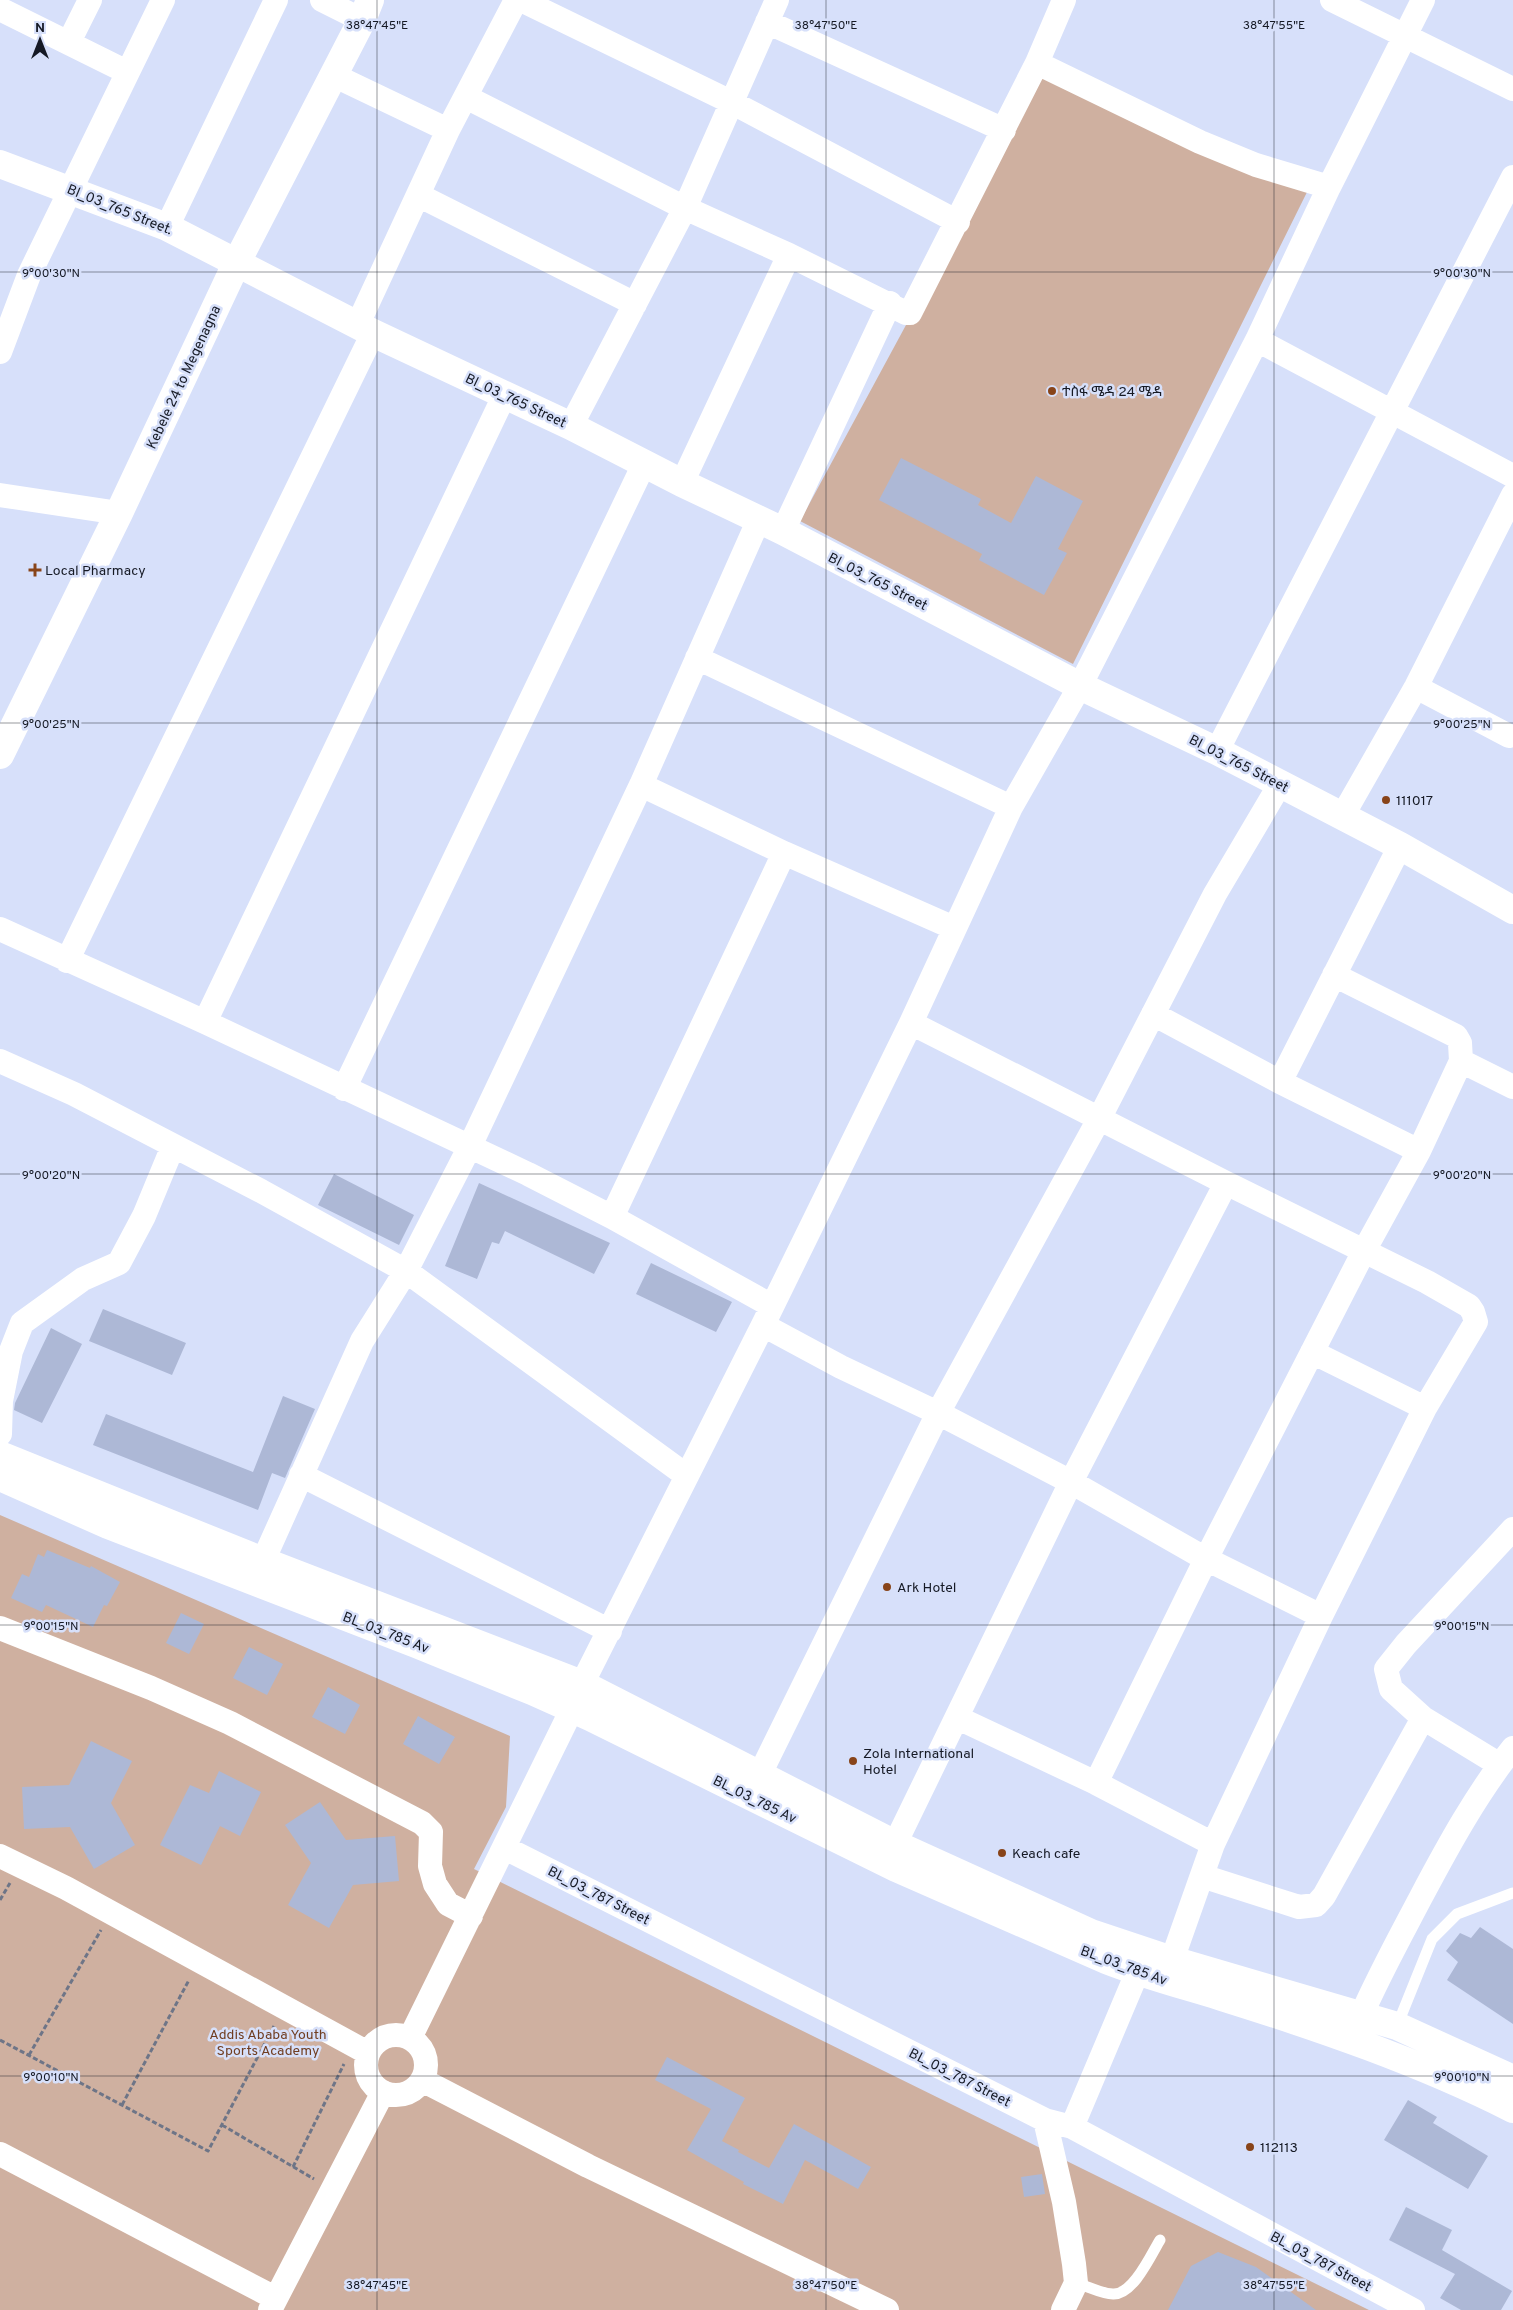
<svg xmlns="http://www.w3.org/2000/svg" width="1513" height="2310" font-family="Overpass,'Noto Sans Ethiopic',sans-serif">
  <rect width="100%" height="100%" fill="#d7e0fa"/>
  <path fill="#cfb0a0" d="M1045 68 1314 178 1073 664 800 521Z
    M0 1515 510 1736 506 1807 474 1869 1369 2310H0Z"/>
  <path fill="#adb8d6" d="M901 458 981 499 978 505 1011 523 1036 476 1083 501 1058 549 1067 553 1044 595 979 560 982 554 879 500Z
    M334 1174 414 1215 399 1245 318 1205Z
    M479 1183 610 1243 594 1274 505 1231 499 1244 492 1242 477 1279 445 1266Z
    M651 1263 732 1302 716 1332 636 1294Z
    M103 1309 186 1343 172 1375 89 1341Z
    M51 1328 82 1344 42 1423 14 1410 15 1403Z
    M283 1396 315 1409 285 1478 272 1473 258 1510 93 1445 106 1414 253 1472Z
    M47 1550 90 1568 91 1566 120 1582 107 1606 104 1605 93 1627 46 1605 42 1612 11 1598 22 1574 29 1577 38 1554 44 1557Z
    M181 1613 204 1624 189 1654 166 1643Z
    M249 1647 283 1664 267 1695 233 1678Z
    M328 1687 360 1705 345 1734 312 1717Z
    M418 1716 455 1737 439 1764 403 1744Z
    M91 1741 132 1761 111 1803 135 1845 94 1869 70 1827 24 1829 22 1787 69 1785Z
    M219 1771 261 1792 240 1836 220 1826 201 1865 160 1845 190 1785 209 1793Z
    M320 1802 346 1840 395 1836 399 1881 353 1885 329 1928 288 1905 311 1863 285 1825Z
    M1480 1927 1513 1949V2024L1447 1980 1458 1962 1446 1951 1460 1933 1471 1938Z
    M667 2057 745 2098 722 2141 739 2150 738 2152 769 2168 794 2124 871 2167 858 2189 805 2160 783 2204 743 2184 744 2182 687 2150 711 2109 655 2080Z
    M1408 2100 1437 2117 1433 2123 1488 2156 1468 2189 1384 2140Z
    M1042 2174 1045 2194 1024 2197 1021 2177Z
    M1406 2207 1452 2230 1442 2250 1512 2291 1501 2310H1461L1440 2298 1455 2274 1389 2240Z
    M1218 2252 1256 2267 1316 2310H1168L1191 2266Z"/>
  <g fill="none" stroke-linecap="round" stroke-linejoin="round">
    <path stroke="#6e7587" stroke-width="3" stroke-dasharray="5 2.5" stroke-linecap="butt" d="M0 1900 10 1883
      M0 2040 208 2151 274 2026
      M29 2055 101 1930
      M122 2105 189 1980
      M222 2125 314 2179
      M293 2167 344 2064"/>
    <path stroke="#fff" stroke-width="11" d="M1397 2026 1432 1939 1457 1914 1513 1893
      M1076 2283C1087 2286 1102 2294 1113 2294 1133 2295 1151 2255 1160 2240"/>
    <path stroke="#fff" stroke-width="24" d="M322 0 362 20
      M521 0 731 102 958 222
      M1332 0 1513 89
      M0 9 127 72
      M767 22 1004 130
      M69 42 90 0
      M1037 63 1200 142 1256 165 1329 187
      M333 75 448 130
      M466 97 685 208 789 255 906 313H910L1037 63 1064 0
      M418 195 635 304
      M167 227 276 0
      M358 324 448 130 516 0
      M1257 340 1513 476
      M0 352 29 275 163 0
      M571 426 685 208 777 0
      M682 483 789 255
      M0 495 119 513
      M783 531 890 303
      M697 658 1011 807
      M1416 687 1509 736
      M1217 751 1513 177
      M641 785 784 853 954 928
      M1343 815 1416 687 1513 495
      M0 929 205 1022 528 1174 612 1217 772 1306
      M67 961 373 333
      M1153 1014 1280 1082 1419 1151
      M205 1022 505 394
      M911 1023 1226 1183 1427 1282 1469 1306 1473 1312 1476 1322 1425 1408 1321 1616 1213 1844 1172 1960
      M0 1061 74 1094 261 1191 406 1271 687 1476
      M1461 1061 1513 1087
      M1280 1082 1400 846
      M344 1089 644 464
      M612 1217 784 853
      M763 1325 841 1367 938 1413 1071 1482 1206 1559 1321 1616
      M1312 1352 1425 1408
      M0 1434 1 1401 11 1351 22 1323 83 1279 119 1263 144 1216 173 1146
      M301 1475 610 1631
      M263 1561 362 1341 406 1271 469 1148 641 785 759 519
      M0 1628 151 1688 230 1723 422 1823 431 1832 430 1866 435 1884 448 1904 471 1916
      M958 1718 1096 1783 1213 1844
      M1500 1765 1423 1718 1391 1689 1386 1669 1406 1644 1513 1529
      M760 1774 938 1413 1099 1119 1215 894 1280 784
      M1096 1783 1206 1559 1364 1251 1419 1151 1461 1061 1460 1043 1456 1036 1334 975
      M895 1844 1071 1482 1226 1183
      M505 1848 1045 2120 1072 2127 1413 2310
      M0 1856 66 1888 368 2053
      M1202 1876 1299 1907 1316 1905 1324 1896 1423 1718
      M1361 2016C1379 1975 1400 1937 1421 1897 1448 1846 1477 1793 1513 1748
      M366 2065a30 30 0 1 1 60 0a30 30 0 1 1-60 0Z
      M410 2038 572 1709 582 1684 763 1325 911 1023 1011 807 1080 686 1257 340 1329 187 1423 0
      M422 2080 588 2166 887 2310
      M1045 2120 1064 2202 1074 2264 1076 2283 1063 2310
      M1072 2127 1137 1973
      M0 2154 275 2298
      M270 2310 383 2092"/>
    <path stroke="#fff" stroke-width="28" d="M0 164 167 227 373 333 571 426 682 483 783 531 1080 686 1217 751 1400 846 1513 910"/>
    <path stroke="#fff" stroke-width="28" d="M0 755 119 513 237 262 362 20 370 0"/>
    <path stroke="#fff" stroke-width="28" d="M0 1455 263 1561 582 1684 895 1844 1091 1933 1172 1960 1397 2026 1513 2079
      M0 1477 108 1525 416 1644 532 1691 590 1717 896 1868 1106 1960C1144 1975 1183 1985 1222 1997 1321 2028 1420 2062 1513 2109"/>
  </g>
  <path fill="none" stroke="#161a25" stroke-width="1" stroke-opacity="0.45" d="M377 0V2310M826 0V2310M1274 0V2310M0 272H1513M0 723H1513M0 1174H1513M0 1625H1513M0 2076H1513"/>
  <g fill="#884419" stroke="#d7e0fa" stroke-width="2">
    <circle cx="1052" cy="391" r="5"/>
    <path d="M32.5 562.5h5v5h5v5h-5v5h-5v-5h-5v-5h5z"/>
    <circle cx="1386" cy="800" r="5"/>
    <circle cx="887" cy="1587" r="5"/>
    <circle cx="853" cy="1761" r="5"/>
    <circle cx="1002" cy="1853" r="5"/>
    <circle cx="1250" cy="2147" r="5"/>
  </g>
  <g text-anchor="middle" stroke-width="5" stroke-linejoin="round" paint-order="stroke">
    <g font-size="14" fill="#161a25" stroke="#d7e0fa">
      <text transform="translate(120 209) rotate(22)" y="5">Bl_03_765 Street.</text>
      <text transform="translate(183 377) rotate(-65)" y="5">Kebele 24 to Megenagna</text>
      <text transform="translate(516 400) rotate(25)" y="5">Bl_03_765 Street</text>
      <text transform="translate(878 581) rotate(27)" y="5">Bl_03_765 Street</text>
      <text transform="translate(1239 763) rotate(27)" y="5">Bl_03_765 Street</text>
      <text transform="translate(386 1632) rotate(21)" y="5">BL_03_785 Av</text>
      <text transform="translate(755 1799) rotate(26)" y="5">BL_03_785 Av</text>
      <text transform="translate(599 1895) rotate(27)" y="5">BL_03_787 Street</text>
      <text transform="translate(1124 1965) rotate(20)" y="5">BL_03_785 Av</text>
      <text transform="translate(960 2077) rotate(27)" y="5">BL_03_787 Street</text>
      <text transform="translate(1321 2261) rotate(28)" y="5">BL_03_787 Street</text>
    </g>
    <g font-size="14" fill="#161a25" stroke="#d7e0fa" text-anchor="start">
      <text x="1062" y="396">ተስፋ ሜዳ 24 ሜዳ</text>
      <text x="45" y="575">Local Pharmacy</text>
      <text x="1396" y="805">111017</text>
      <text x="897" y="1592">Ark Hotel</text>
      <text x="863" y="1758">Zola International<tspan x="863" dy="16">Hotel</tspan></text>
      <text x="1012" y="1858">Keach cafe</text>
      <text x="1260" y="2152">112113</text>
    </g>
    <g font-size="14" fill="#703d20" stroke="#d7e0fa">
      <text x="268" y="2039">Addis Ababa Youth<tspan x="268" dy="16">Sports Academy</tspan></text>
    </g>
  </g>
  <g font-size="12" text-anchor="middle" fill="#161a25" stroke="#d7e0fa" stroke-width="5" stroke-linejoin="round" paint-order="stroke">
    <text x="377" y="29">38°47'45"E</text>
    <text x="826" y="29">38°47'50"E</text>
    <text x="1274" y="29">38°47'55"E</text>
    <text x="51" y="277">9°00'30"N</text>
    <text x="1462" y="277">9°00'30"N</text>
    <text x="51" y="728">9°00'25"N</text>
    <text x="1462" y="728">9°00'25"N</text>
    <text x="51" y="1179">9°00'20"N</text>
    <text x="1462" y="1179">9°00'20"N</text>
    <text x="51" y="1630">9°00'15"N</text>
    <text x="1462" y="1630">9°00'15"N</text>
    <text x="51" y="2081">9°00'10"N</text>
    <text x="1462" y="2081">9°00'10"N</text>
    <text x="377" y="2289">38°47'45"E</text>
    <text x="826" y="2289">38°47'50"E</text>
    <text x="1274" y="2289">38°47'55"E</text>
  </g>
  <g transform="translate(40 40)" stroke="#d7e0fa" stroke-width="4" paint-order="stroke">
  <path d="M0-4L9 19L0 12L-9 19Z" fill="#161a25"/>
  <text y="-8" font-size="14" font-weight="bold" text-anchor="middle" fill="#161a25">N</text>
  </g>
</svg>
